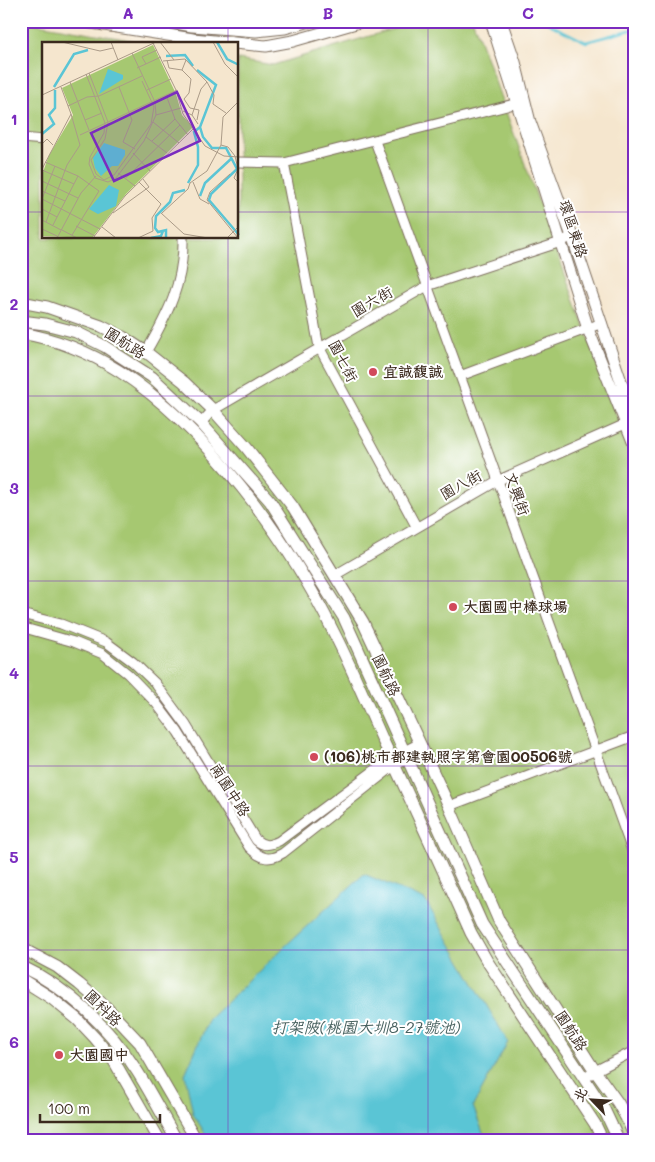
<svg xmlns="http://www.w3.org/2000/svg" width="655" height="1162" font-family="Mali,'LXGW WenKai TC',sans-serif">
  <rect width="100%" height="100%" fill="#fff"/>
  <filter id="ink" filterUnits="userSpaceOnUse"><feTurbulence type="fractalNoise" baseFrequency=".02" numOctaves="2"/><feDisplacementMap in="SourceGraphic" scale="10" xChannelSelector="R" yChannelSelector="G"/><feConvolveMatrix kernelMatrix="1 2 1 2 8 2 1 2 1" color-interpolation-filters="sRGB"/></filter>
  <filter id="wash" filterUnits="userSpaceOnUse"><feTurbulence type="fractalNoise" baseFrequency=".0096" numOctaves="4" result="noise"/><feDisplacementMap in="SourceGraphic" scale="20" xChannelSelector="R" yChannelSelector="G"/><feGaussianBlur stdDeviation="1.12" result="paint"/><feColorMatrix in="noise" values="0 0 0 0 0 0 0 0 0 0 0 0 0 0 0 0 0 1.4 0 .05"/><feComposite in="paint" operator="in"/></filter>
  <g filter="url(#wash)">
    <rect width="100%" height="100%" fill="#f5e6ce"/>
    <path fill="#a6c871" stroke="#707948" d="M21 21 153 44H44V238H238V59L273 65 420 21H473L634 464V1141H21Z"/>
    <path fill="#5ac5d5" stroke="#4a787a" d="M364 874 425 900 508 1042 473 1106 486 1141H210L193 1114 185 1074 209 1019 283 948Z"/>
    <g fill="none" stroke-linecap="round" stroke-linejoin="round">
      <path stroke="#5ac5d5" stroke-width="2.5" d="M543 21 586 42 634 29"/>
    </g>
  </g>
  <g filter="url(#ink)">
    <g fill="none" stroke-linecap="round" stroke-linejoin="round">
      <g stroke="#7c6c5c" stroke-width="11">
        <path id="minor" d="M236 29 247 21
          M21 138 44 140
          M375 141 634 856
          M238 162 284 163 522 102
          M284 163 319 347 416 526
          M146 352C168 314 184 283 183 238
          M460 376 602 323
          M201 423 213 410 427 286 561 242 572 236
          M335 575 497 481 630 422
          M21 614 61 624 106 642 133 662 155 683 186 725 256 840C264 847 270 845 279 841L391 758 420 743
          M21 627 74 642 103 654 128 674 156 703 178 732 249 847C260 858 268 862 283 853L395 765 424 752
          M449 806 634 736
          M584 1079 595 1071 634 1051"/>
      </g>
      <g stroke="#7c6c5c" stroke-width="13">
        <path id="tertiary" d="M79 21 193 39 266 46 293 41 363 21
          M165 21 192 26 256 31 285 28 311 21
          M491 21 588 329 634 444
          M501 21 515 62 530 122 572 236 634 420
          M21 302 47 307 101 326 123 337 146 352 184 382 213 410 246 447 293 507 363 622 449 806 499 921 595 1071 618 1103 628 1121 634 1136
          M21 321 45 324 76 332 104 346 152 377 201 423 270 501 344 618 482 924 603 1107 619 1141
          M21 333C56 339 89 352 119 371 206 427 288 539 333 631 352 668 368 707 385 745 414 807 443 870 471 933L487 961 595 1124 603 1141
          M21 948 57 967 79 984 104 1005 140 1043 197 1141
          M21 966C68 988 109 1027 137 1071 151 1093 164 1118 177 1141
          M21 979 51 998 77 1019 95 1038 114 1061 160 1141"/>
      </g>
      <use href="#minor" stroke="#fff" stroke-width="9"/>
      <use href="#tertiary" stroke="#fff" stroke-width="11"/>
    </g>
  </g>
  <path fill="none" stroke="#7b2cbf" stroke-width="1" stroke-opacity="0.55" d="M228 21V44M428 21V1141M21 212H44M238 212H634M228 238V1141M21 396H634M21 581H634M21 766H634M21 950H634"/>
  <g fill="#d1495b" stroke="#fff" stroke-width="2">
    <circle cx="373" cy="372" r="5"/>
    <circle cx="453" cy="607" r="5"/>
    <circle cx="314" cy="757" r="5"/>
    <circle cx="59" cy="1055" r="5"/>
  </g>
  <g text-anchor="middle" stroke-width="4" stroke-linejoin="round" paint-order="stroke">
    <g font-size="15" fill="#3b2a1e" stroke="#fff">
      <text transform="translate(573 229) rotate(72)" y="5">環區東路</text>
      <text transform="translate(372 302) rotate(-30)" y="5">園六街</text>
      <text transform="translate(125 343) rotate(32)" y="5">園航路</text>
      <text transform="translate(343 361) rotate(63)" y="5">園七街</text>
      <text transform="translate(461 485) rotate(-29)" y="5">園八街</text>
      <text transform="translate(517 494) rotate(70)" y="5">文興街</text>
      <text transform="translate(386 675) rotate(65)" y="5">園航路</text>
      <text transform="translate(230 790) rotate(58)" y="5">南園中路</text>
      <text transform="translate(103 1008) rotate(45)" y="5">園科路</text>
      <text transform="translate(571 1031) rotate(57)" y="5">園航路</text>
    </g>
    <g font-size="15" font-weight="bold" fill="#3b2a1e" stroke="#fff" text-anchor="start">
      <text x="383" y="377">宜誠馥誠</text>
      <text x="463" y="612">大園國中棒球場</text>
      <text x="324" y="762">(106)桃市都建執照字第會園00506號</text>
      <text x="69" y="1060">大園國中</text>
    </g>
    <g font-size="16" font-style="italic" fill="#46605e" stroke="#fff">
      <text x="366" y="1033">打架陂(桃園大圳8-27號池)</text>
    </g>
  </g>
  <g transform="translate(42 42)">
    <rect width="196" height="196" fill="#f5e6ce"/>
    <path d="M111 3 134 52 140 73 151 85 84 152 50 196 0 194V133L7 113 31 73 20 46Z" fill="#a6c871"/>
    <path d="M66 27 81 33V37L57 52ZM62 101 83 108V113L76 124H70L59 134 53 126 51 116ZM67 143 77 148 74 164 56 172 47 167Z" fill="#5ac5d5"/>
    <path fill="none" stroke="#5ac5d5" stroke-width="2.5" d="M175 0 185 17 197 23M124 14 143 13 151 24M155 28 174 43 158 85 161 95 170 106H184L195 127 169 152 167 158 197 193M12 45 32 12 46 8M0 92 12 82 7 73 13 66V48M146 141 156 123V105L152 90 158 85M158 154 163 141 190 116M109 196 119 194 121 189M124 196V188L116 190 113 186 114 174 128 160 131 151 143 148"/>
    <path fill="none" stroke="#ab9b88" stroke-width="1" d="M20 0 58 9 71 6M69 0 76 18M118 0 132 18M171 0 183 22 197 36M111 1 134 48 141 72 163 104 182 114 197 115M125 18 127 26 140 28M144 18 140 28 149 37 147 51 142 57 148 66 157 68 155 78M121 19 143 17 165 40 172 53 171 62 184 71M104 22 100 15 115 8M95 26 119 15M47 31 66 80 63 97 49 118 54 132 62 138 72 133 109 82 112 65 100 39M44 32 63 81 62 91 48 115 47 122 53 136 66 140 74 136 102 99 114 73 113 60 90 11M28 40 47 88M77 45 90 78 81 100 93 107M105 48 129 37M0 53 114 0M124 53 133 77 146 93M26 64 45 55 57 54 100 34M141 69 150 73 156 82M114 73 139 66M150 73 159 47 165 40M43 78 60 71M111 80 137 101M38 93 135 48M104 95 125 111M110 99 133 77M0 102 5 97 11 103M179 103 181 75 197 59M179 103 186 105 193 114 196 127 192 136 197 141M91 111 108 129M3 120 36 134 57 149 30 193M13 124 0 157 58 187M0 127 29 72 19 45M0 128 32 142M76 131 93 144M188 132 168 150 165 158 196 196M83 137 138 83M0 139 36 156M151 140 158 157 167 162M0 149 23 159M0 167 15 175M71 171 107 145 101 137M119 171 142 192 166 196M120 171 146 147 148 141 165 129 179 103M0 178 19 188M4 180 25 123 38 103 29 72M11 183 36 134M34 184 53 194M60 185 74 196M0 187 15 194M20 188 35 196M15 196 39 151 54 134M51 196 83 154 153 85M96 196 111 189 110 176 119 162 97 140M185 196 197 184"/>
    <path fill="#7b2cbf" fill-opacity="0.15" stroke="#7b2cbf" stroke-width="2.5" d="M135 50 158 99 72 139 49 91Z"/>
    <rect width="196" height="196" fill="none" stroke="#3b2a1e" stroke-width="2.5"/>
  </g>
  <rect width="655" height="1162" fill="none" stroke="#fff" stroke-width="55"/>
  <g transform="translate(592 1100) rotate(295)" stroke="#ffffff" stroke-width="4" paint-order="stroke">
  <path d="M0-4L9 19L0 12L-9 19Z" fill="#3b2a1e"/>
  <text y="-8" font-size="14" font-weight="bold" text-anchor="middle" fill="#3b2a1e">北</text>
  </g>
  <path d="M40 1114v8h120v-8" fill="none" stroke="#3b2a1e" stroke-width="2.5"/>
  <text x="48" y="1114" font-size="15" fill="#3b2a1e" stroke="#ffffff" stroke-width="4" paint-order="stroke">100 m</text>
  <rect x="28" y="28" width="600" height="1106" fill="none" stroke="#7b2cbf" stroke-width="2"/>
  <g font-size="16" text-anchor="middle" font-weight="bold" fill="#7b2cbf">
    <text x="128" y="19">A</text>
    <text x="328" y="19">B</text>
    <text x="528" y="19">C</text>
    <text x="14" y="125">1</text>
    <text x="14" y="310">2</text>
    <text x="14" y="494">3</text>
    <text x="14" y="679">4</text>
    <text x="14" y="863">5</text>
    <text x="14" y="1048">6</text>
  </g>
</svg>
